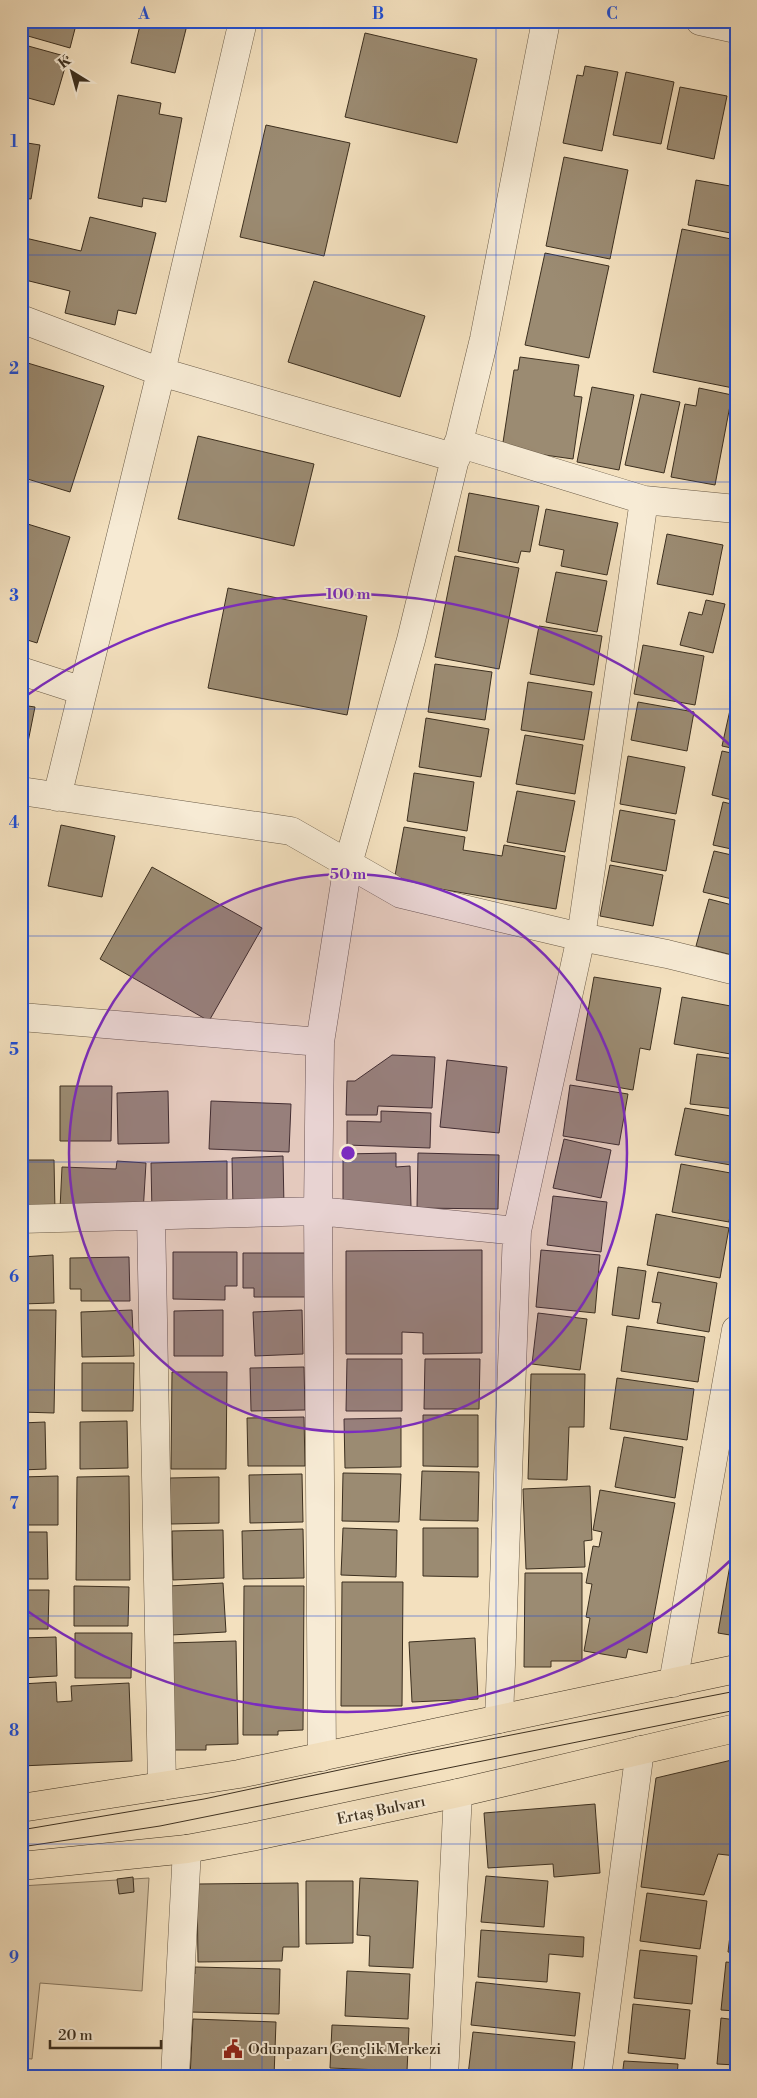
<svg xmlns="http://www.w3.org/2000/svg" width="757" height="2098" font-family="'Libre Bodoni',serif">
  <rect width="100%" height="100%" fill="#f3e0be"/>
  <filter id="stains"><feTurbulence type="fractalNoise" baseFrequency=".004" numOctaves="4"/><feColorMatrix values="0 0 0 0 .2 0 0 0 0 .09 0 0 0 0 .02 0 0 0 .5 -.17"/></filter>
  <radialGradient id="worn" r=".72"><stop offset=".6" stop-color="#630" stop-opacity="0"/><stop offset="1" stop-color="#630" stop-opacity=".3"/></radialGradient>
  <path fill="#d4c2a3" stroke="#887861" d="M149 1878 142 1991 40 1983 32 2059 21 2058V1886Z"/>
  <path fill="#9b8b72" stroke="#3c2f1f" d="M21 21H77L70 48 21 34Z
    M141 21H188L175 73 131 63Z
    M365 33 477 59 457 143 345 117Z
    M21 44 68 57 54 105 21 96Z
    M585 66 618 72 602 151 563 143 577 75 583 76Z
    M626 72 674 82 661 144 613 135Z
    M680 87 727 96 714 159 667 149Z
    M118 95 161 103 159 114 182 118 166 202 143 198 142 207 98 198Z
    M266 125 350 143 324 256 240 237Z
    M21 142 40 145 31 199 21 198Z
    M564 157 628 170 610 259 546 246Z
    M696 180 736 187V234L688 225Z
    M90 217 156 233 136 314 118 310 115 325 65 313 70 291 21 279V237L81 251Z
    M682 229 736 240V377L733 388 653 372Z
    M545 253 609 266 589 358 525 345Z
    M314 281 425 316 400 397 288 362Z
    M520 357 579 365 574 396 582 397 573 459 502 449 514 370H518Z
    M21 361 104 386 70 492 21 477Z
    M592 387 634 395 619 470 577 462Z
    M699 388 732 395 715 485 671 477 685 404 696 406Z
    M641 394 680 402 664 473 625 465Z
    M198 436 314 464 294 546 178 519Z
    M469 493 539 506 530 552 521 551 518 563 458 551Z
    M546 509 618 523 607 575 561 566 564 550 539 545Z
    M21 522 70 537 37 643 21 638Z
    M667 534 723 545 713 595 657 584Z
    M455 556 519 568 499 669 435 657Z
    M736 564V591L731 590Z
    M556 572 607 581 597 632 546 622Z
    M228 588 367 616 347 715 208 688Z
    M706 600 725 604 713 653 680 645 689 612 702 615Z
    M539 626 602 636 594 685 530 674Z
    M643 645 704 656 695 705 634 694Z
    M435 664 492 672 485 720 428 712Z
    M528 682 592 692 584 740 521 730Z
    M736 683V749L722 746Z
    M638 702 694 712 687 751 631 740Z
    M21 705 35 707 23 767H21Z
    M426 718 489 729 481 777 419 767Z
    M525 735 583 745 575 794 516 784Z
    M722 751 736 754V801L712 795Z
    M628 756 685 767 676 814 620 804Z
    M414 773 474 782 467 831 407 821Z
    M517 791 575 801 565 852 507 842Z
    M723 802 736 805V850L713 845Z
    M620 810 675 820 666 871 611 861Z
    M61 825 115 836 102 897 48 886Z
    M404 827 465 837 463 850 502 856 504 845 565 856 556 909 394 881Z
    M714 851 736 856V900L703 892Z
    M610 865 663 875 653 926 600 916Z
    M152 867 262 928 209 1021 100 959Z
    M709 899 736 906V956L696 946Z
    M594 977 661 988 650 1050 640 1048 633 1090 576 1080Z
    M682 997 736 1007V1055L674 1044Z
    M697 1054 736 1059V1109L690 1104Z
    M392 1055 435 1057 432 1108 378 1106 377 1115H346L347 1081H355Z
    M447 1060 507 1067 499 1133 440 1127Z
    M570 1085 628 1094 619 1145 563 1136Z
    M60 1086H112L111 1141H60Z
    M168 1091 169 1143 118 1144 117 1093Z
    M211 1101 291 1104 289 1152 209 1149Z
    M685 1108 736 1117V1166L675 1155Z
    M381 1111 431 1113 430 1148 347 1145V1121L381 1122Z
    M564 1139 611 1150 601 1198 553 1188Z
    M396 1153V1167L410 1166 411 1207 343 1209V1154Z
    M418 1153 499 1155 498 1209 417 1208Z
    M283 1156 284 1207 233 1209 232 1158Z
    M21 1160H54L55 1212H21Z
    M117 1161 146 1163 143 1213 60 1209 62 1167 116 1169Z
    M227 1161V1211L152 1213 151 1163Z
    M681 1164 736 1174 729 1222 672 1212Z
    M553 1196 607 1202 601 1252 547 1245Z
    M656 1214 729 1228 720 1278 647 1265Z
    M482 1250V1353L423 1354V1333L402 1332V1354H346V1251Z
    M541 1250 600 1255 595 1313 536 1307Z
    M173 1252H237V1286H225V1300L173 1299Z
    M243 1253H307V1297H254V1288H243Z
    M53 1255 54 1303 21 1304V1257Z
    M129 1257 130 1301H81V1289H70V1258Z
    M618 1267 646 1271 639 1319 612 1315Z
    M658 1272 717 1283 709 1332 657 1323 661 1303 652 1302Z
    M21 1310H56L54 1413 21 1412Z
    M132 1310 134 1356 82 1357 81 1312Z
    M223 1310V1356H174V1311Z
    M302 1310 303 1354 255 1356 253 1312Z
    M538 1313 587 1319 580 1370 532 1364Z
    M627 1326 705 1337 698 1382 621 1371Z
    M347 1359H402V1411H346Z
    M425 1359H480L479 1409H424Z
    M82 1363H134L133 1411H82Z
    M304 1367 305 1410 251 1411 250 1368Z
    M172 1372H227L226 1469H171Z
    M531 1374H585L584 1427H569L567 1480 528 1479Z
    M617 1378 694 1389 687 1440 610 1429Z
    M423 1415H478V1467L423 1466Z
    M304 1417 305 1466H248L247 1418Z
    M401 1418V1467L345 1468 344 1419Z
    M127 1421 128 1468 80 1469V1422Z
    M45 1422 46 1469 21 1470V1423Z
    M624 1437 683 1447 675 1498 615 1487Z
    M422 1471 479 1472 478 1521 420 1520Z
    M343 1473 401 1474 399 1522 342 1521Z
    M302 1474 303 1522 250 1523 249 1475Z
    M58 1476V1525H21V1477Z
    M129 1476 130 1580H76L77 1477Z
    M219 1477V1523L171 1524 170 1478Z
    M590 1486 592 1540 584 1541 585 1567 526 1569 523 1489Z
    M600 1490 675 1503 647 1653 628 1649 626 1658 584 1651 590 1618 586 1617 592 1584 586 1583 593 1546 599 1547 602 1532 593 1530Z
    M343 1528 397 1530 396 1577 341 1575Z
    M423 1528H478V1577L423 1576Z
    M303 1529 304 1578 243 1579 242 1531Z
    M223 1530 224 1578 173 1580 172 1531Z
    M736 1531V1636L718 1633Z
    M21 1532H47L48 1579H21Z
    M525 1573H582V1661H551V1667H524Z
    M342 1582H403L402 1706H341Z
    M223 1583 226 1632 171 1635 169 1586Z
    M74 1586 129 1587 128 1626H74Z
    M244 1586H304L303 1730 278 1731V1735H243Z
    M21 1590H49L48 1629H21Z
    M75 1633H132L131 1678H75Z
    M56 1637 57 1676 21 1678V1638Z
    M475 1638 478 1699 412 1702 409 1642Z
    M236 1641 238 1744 206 1745V1750H170L169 1643Z
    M56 1682 57 1702 72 1701 71 1686 129 1683 132 1761 21 1766V1684Z
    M736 1759V1856L718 1854 704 1895 641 1887 656 1778Z
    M595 1804 600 1873 554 1877 553 1864 488 1868 484 1813Z
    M736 1865V1896H732Z
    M486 1876 548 1881 544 1927 481 1922Z
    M133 1877 134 1892 119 1894 117 1879Z
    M360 1878 418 1881 413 1968 369 1966 370 1936 357 1935Z
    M306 1881H353V1943L306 1944Z
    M298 1883 299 1947H283L282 1961 198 1962 197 1884Z
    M647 1893 707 1901 700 1949 640 1941Z
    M734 1902H736V1953L728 1952Z
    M481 1930 584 1937 583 1957 549 1954 547 1982 478 1977Z
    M640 1950 697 1956 692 2004 634 1998Z
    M726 1962 736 1963V2011L721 2010Z
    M195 1967 280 1969 279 2014 189 2012 191 1974H195Z
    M347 1971 410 1974 408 2019 345 2016Z
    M476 1982 580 1993 575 2036 471 2025Z
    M633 2004 690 2010 685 2059 628 2053Z
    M721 2018 736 2020V2065L717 2064Z
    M193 2019 276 2022 274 2077H190Z
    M332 2025 409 2028 407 2071 330 2068Z
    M473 2032 575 2042 571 2077 468 2075Z
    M624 2061 678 2064 677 2077H622Z
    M328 2074 376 2077H328Z"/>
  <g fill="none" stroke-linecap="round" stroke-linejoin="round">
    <g stroke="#6a5b47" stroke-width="29">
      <path id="minor" d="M700 21 736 29
        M21 319 161 372 456 458
        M458 443 644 500 736 509
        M21 671 83 691
        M21 791 291 831 401 894 581 937 667 954 736 971
        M57 797 161 372 243 21
        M21 1017 320 1042 348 864 411 640 484 339 546 21
        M151 1216 162 1786
        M21 1219 318 1211 320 1042
        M673 1683 736 1330
        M499 1719 517 1231 581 937 644 500
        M322 1757 318 1211 517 1231
        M175 2077 187 1849
        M444 2077 458 1793
        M597 2077 640 1750"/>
    </g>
    <g stroke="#3c2f1f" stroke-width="29">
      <path id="primary" d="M21 1808 239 1774 736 1669
        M21 1866 187 1849 251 1837 458 1793 736 1728"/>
    </g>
    <use href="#minor" stroke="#f7ebd5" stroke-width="28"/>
    <use href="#primary" stroke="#f3e0be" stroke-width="28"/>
    <path stroke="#3c2f1f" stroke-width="1" d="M21 1830 204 1799 409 1755 736 1691
      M21 1847 160 1826 736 1710"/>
  </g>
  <path fill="none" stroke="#1d4ed8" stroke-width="1" stroke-opacity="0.55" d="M262 21V2077M496 21V2077M21 255H736M21 482H736M21 709H736M21 936H736M21 1162H736M21 1390H736M21 1616H736M21 1844H736"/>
  <circle cx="348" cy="1153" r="279" fill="#7b2cbf" fill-opacity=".12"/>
  <g fill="none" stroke="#7b2cbf" stroke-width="2.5">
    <circle cx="348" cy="1153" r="279"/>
    <path d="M733 1558A559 559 0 0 1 23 1608M23 698A559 559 0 0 1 733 748"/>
  </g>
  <defs>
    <g id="civic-bare" transform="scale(1.5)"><path d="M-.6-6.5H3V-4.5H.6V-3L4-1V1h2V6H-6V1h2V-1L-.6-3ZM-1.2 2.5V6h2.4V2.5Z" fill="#8f2418" stroke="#f7ebd5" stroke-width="2.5" paint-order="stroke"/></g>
  </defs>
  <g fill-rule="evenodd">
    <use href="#civic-bare" x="233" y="2049"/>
  </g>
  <g text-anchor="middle" stroke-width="4" stroke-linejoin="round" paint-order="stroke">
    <g font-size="15" fill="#3c2f1f" stroke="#f7ebd5">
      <text transform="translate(381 1810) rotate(-12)" y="5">Ertaş Bulvarı</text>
    </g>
    <g font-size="15" fill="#3c2f1f" stroke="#f7ebd5" text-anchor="start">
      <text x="248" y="2054">Odunpazarı Gençlik Merkezi</text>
    </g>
  </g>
  <circle cx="348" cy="1153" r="8" fill="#7b2cbf" stroke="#f7ebd5" stroke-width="2.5"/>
  <g font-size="15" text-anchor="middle" font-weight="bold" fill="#7b2cbf" stroke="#f7ebd5" stroke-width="4" stroke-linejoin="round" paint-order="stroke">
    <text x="348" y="599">100 m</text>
    <text x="348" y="879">50 m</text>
  </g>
  <rect width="757" height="2098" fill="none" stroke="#f3e0be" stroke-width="55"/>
  <g transform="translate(72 72) rotate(323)" stroke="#f7ebd5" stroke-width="4" paint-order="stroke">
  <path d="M0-4L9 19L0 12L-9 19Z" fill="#3c2f1f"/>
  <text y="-8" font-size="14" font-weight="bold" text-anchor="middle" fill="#3c2f1f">K</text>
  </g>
  <path d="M50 2040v8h111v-8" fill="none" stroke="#3c2f1f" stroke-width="2.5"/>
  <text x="58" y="2040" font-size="15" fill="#3c2f1f" stroke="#f7ebd5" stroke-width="4" paint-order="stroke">20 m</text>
  <rect x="28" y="28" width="702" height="2042" fill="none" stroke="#1d4ed8" stroke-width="2"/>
  <g font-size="16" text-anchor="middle" font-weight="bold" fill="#1d4ed8">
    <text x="144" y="19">A</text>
    <text x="378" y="19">B</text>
    <text x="612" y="19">C</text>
    <text x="14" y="147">1</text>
    <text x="14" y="374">2</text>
    <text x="14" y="601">3</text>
    <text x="14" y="828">4</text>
    <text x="14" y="1055">5</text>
    <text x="14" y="1282">6</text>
    <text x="14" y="1509">7</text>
    <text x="14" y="1736">8</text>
    <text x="14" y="1963">9</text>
  </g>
  <rect width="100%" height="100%" filter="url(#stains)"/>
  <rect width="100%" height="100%" fill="url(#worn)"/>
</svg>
